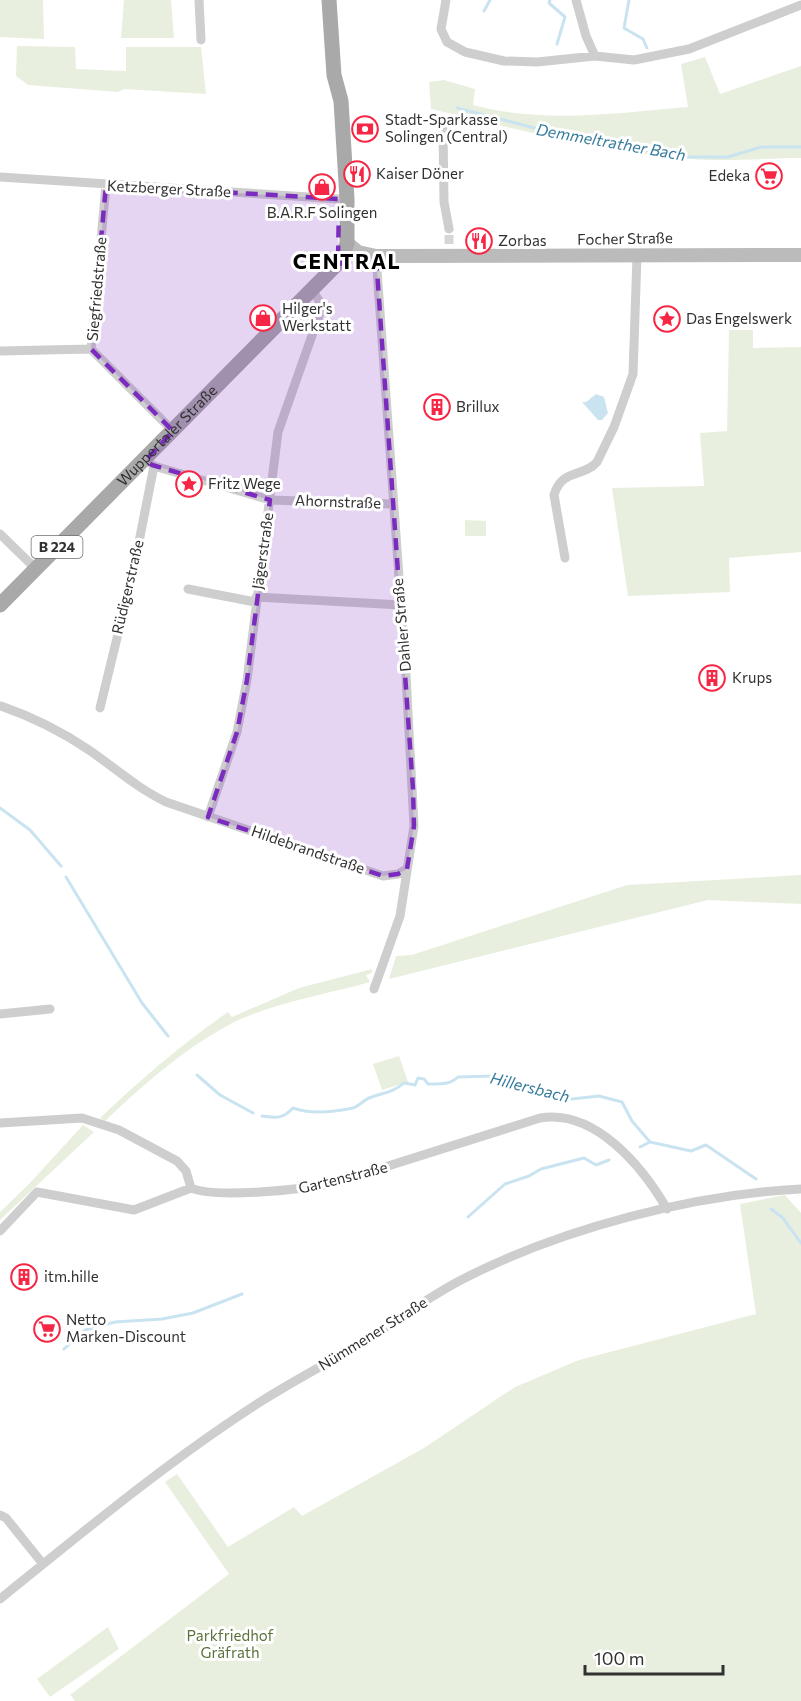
<svg xmlns="http://www.w3.org/2000/svg" width="801" height="1701" font-family="Commissioner,sans-serif">
  <rect width="100%" height="100%" fill="#fff"/>
  <path fill="#e9efdf" d="M0 0H43L44 39 0 37Z
    M124 0H171L174 38H121Z
    M17 46 75 47 76 69 126 71V47H201L206 94 124 89 118 92 28 85 16 76Z
    M705 57 720 94 801 66V158C765 158 727 162 691 159 603 152 517 129 431 109L429 82 444 80 475 89 473 105C544 124 616 113 688 107L681 64Z
    M729 330H753V348L801 347V552L729 558 730 592 628 596 612 488 704 486 700 433 727 431Z
    M465 520 486 521V536H465Z
    M801 875V904L708 900 389 979 396 956 412 955 627 885Z
    M372 969V973L366 975 370 982C325 995 265 1004 225 1027 180 1052 142 1086 105 1121L100 1118C141 1079 182 1044 228 1012L232 1017 299 988Z
    M399 1056 408 1082 382 1090 373 1064Z
    M83 1125 94 1132 0 1220V1212L29 1184Z
    M785 1195 801 1213V1701H75L70 1695 229 1574 165 1482 177 1474 228 1547 294 1507 302 1516 424 1448 515 1387 579 1360 756 1314 740 1204Z
    M108 1627 119 1649 50 1697 37 1679Z"/>
  <path fill="#c9e4f0" d="M596 394 604 397 608 413 602 420H598L582 402H586Z"/>
  <g fill="none" stroke-linecap="round" stroke-linejoin="round">
    <path stroke="#c9e4f0" stroke-width="3" d="M550 0 549 3 565 17 557 44
      M629 0 624 28 643 39 647 48
      M484 11 490 0
      M457 108 558 134 683 157H728L761 147H801
      M0 808 30 830 61 866
      M66 877 142 1003 168 1036
      M197 1075 220 1095 253 1113
      M262 1116C276 1118 283 1119 293 1108 312 1115 334 1112 353 1108 359 1106 364 1100 369 1098 382 1093 394 1092 404 1083L415 1085 418 1078 424 1079 428 1084C439 1084 450 1085 458 1077L493 1076 542 1088 572 1099 599 1096 622 1102 632 1121 650 1142
      M640 1147 650 1142 691 1151 706 1145 756 1179
      M771 1209 782 1217 801 1243
      M468 1217 505 1184 529 1176 541 1169 584 1158 596 1165 609 1160
      M64 1349 85 1330 115 1322 162 1319 193 1313 242 1294"/>
    <path stroke="#d6d6d6" stroke-width="9" stroke-dasharray="9 4.5" stroke-linecap="butt" d="M449 244V229"/>
    <path stroke="#cecece" stroke-width="9" d="M199 0 201 40
      M446 0 441 29 447 42 465 52 504 61 537 62 595 56 634 60 689 49 801 5
      M576 0 586 36 595 56
      M443 129 444 202 449 229
      M0 177 339 199
      M106 185 91 349 173 431
      M0 351 91 349
      M146 460 154 466 270 500 392 504
      M0 534 36 569
      M565 558 554 495C562 468 583 478 597 462L614 427 633 374 637 256
      M188 589 255 602
      M256 597 401 605
      M1 706C33 717 61 731 89 750 115 768 137 788 166 802L383 876 398 874 407 869
      M100 708 133 572 154 466
      M208 817 237 732 247 680 278 432 321 310 320 302 312 290
      M374 989 400 916 414 826 406 675 376 256
      M0 1014 50 1009
      M0 1123 82 1118 119 1130 177 1161 186 1171 191 1188C216 1199 302 1189 331 1184L540 1118C595 1109 642 1166 667 1209
      M0 1231 37 1192 134 1210 191 1188
      M0 1515 6 1518 43 1564
      M0 1599C83 1532 167 1462 257 1404 288 1384 320 1367 352 1349 390 1326 425 1298 465 1278 561 1229 693 1194 801 1189"/>
    <path stroke="#bbb" stroke-width="14" d="M347 243 358 252 376 256 801 255"/>
    <path stroke="#a9a9a9" stroke-width="15" id="s1" d="M0 605 341 260 347 243V199L341 101 334 75 329 0"/>
  </g>
  <path fill="#7b2cbf" fill-opacity="0.2" stroke="#7b2cbf" stroke-width="4.5" stroke-dasharray="12 8" stroke-linejoin="round" d="M106 185 339 199 338 264 376 256 413 789 414 826 407 869 398 874 383 876 208 817 237 732 247 680 270 500 152 465 146 460 173 431 91 349Z"/>
  <defs>
    <g id="bank-ring" transform="scale(1.35)"><circle r="9.5" fill="#fff" stroke="#f62644" stroke-width="1.5"/><path d="M-6-4H6V4H-6ZM0-2.3a2.3 2.3 0 1 0 0 4.6a2.3 2.3 0 1 0 0-4.6Z" fill="#f62644"/></g>
    <g id="restaurant-ring" transform="scale(1.35)"><circle r="9.5" fill="#fff" stroke="#f62644" stroke-width="1.5"/><path d="M-5-6h1v4h1v-4h1v4h1v-4h1v5L-1.5 .5V6h-2V.5L-5-1ZM5-6V6H3V1.5H1.5Q1.5-4 5-6Z" fill="#f62644"/></g>
    <g id="supermarket-ring" transform="scale(1.35)"><circle r="9.5" fill="#fff" stroke="#f62644" stroke-width="1.5"/><path d="M-6-5.5h2.5l.6 2H6L4.5 2H-2.5L-4.4-4H-6ZM-1.5 3.2a1.3 1.3 0 1 0 .1 0ZM3 3.2a1.3 1.3 0 1 0 .1 0Z" fill="#f62644"/></g>
    <g id="shop-ring" transform="scale(1.35)"><circle r="9.5" fill="#fff" stroke="#f62644" stroke-width="1.5"/><path d="M-5-2.5h2.3a2.7 3.5 0 0 1 5.4 0H5L5.5 6h-11ZM-1.5-2.5h3a1.5 2.3 0 0 0-3 0Z" fill="#f62644"/></g>
    <g id="sight-ring" transform="scale(1.35)"><circle r="9.5" fill="#fff" stroke="#f62644" stroke-width="1.5"/><path d="M0-6L1.8-2.2L6-1.7L2.9 1.2L3.7 5.4L0 3.3L-3.7 5.4L-2.9 1.2L-6-1.7L-1.8-2.2Z" fill="#f62644"/></g>
    <g id="building-ring" transform="scale(1.35)"><circle r="9.5" fill="#fff" stroke="#f62644" stroke-width="1.5"/><path d="M-4-6H4V6H1V3H-1V6H-4ZM-2.5-4.3h1.7v1.8h-1.7ZM.8-4.3h1.7v1.8H.8ZM-2.5-1h1.7V.8h-1.7ZM.8-1h1.7V.8H.8Z" fill="#f62644"/></g>
  </defs>
  <g fill-rule="evenodd">
    <use href="#bank-ring" x="365" y="129"/>
    <use href="#restaurant-ring" x="357" y="174"/>
    <use href="#supermarket-ring" x="769" y="176"/>
    <use href="#shop-ring" x="322" y="187"/>
    <use href="#restaurant-ring" x="479" y="241"/>
    <use href="#shop-ring" x="263" y="318"/>
    <use href="#sight-ring" x="667" y="319"/>
    <use href="#building-ring" x="437" y="407"/>
    <use href="#sight-ring" x="189" y="484"/>
    <use href="#building-ring" x="712" y="678"/>
    <use href="#building-ring" x="24" y="1277"/>
    <use href="#supermarket-ring" x="47" y="1329"/>
  </g>
  <g text-anchor="middle" stroke-width="6" stroke-linejoin="round" paint-order="stroke">
    <rect fill="#fff" stroke="#6f6f6f" stroke-width="1.5" x="31.5" y="536" width="51" height="22" rx="4.5"/>
    <g font-size="14" font-weight="bold" fill="#313131">
      <text x="57" y="552">B 224</text>
    </g>
    <g font-size="15" fill="#313131" stroke="#fff" text-anchor="start">
      <text x="385" y="125">Stadt-Sparkasse<tspan x="385" dy="17">Solingen (Central)</tspan></text>
      <text x="376" y="179">Kaiser Döner</text>
      <text x="750" y="181" text-anchor="end">Edeka</text>
      <text x="322" y="218" text-anchor="middle">B.A.R.F Solingen</text>
      <text x="498" y="246">Zorbas</text>
      <text x="282" y="314">Hilger's<tspan x="282" dy="17">Werkstatt</tspan></text>
      <text x="686" y="324">Das Engelswerk</text>
      <text x="456" y="412">Brillux</text>
      <text x="208" y="489">Fritz Wege</text>
      <text x="732" y="683">Krups</text>
      <text x="44" y="1282">itm.hille</text>
      <text x="66" y="1325">Netto<tspan x="66" dy="17">Marken-Discount</tspan></text>
    </g>
    <g font-size="15" fill="#313131" stroke="#fff">
      <text transform="translate(169 189) rotate(3)" y="5">Ketzberger Straße</text>
      <text transform="translate(625 239) rotate(-1)" y="5">Focher Straße</text>
      <text transform="translate(97 289) rotate(-85)" y="5">Siegfriedstraße</text>
      <text dy="5" stroke="none"><textPath href="#s1" startOffset="238">Wuppertaler Straße</textPath></text>
      <text transform="translate(338 502) rotate(2)" y="5">Ahornstraße</text>
      <text transform="translate(263 551) rotate(-82)" y="5">Jägerstraße</text>
      <text transform="translate(128 587) rotate(-77)" y="5">Rüdigerstraße</text>
      <text transform="translate(402 625) rotate(-95)" y="5">Dahler Straße</text>
      <text transform="translate(308 850) rotate(19)" y="5">Hildebrandstraße</text>
      <text transform="translate(343 1178) rotate(-14)" y="5">Gartenstraße</text>
      <text transform="translate(373 1334) rotate(-32)" y="5">Nümmener Straße</text>
    </g>
    <g font-size="15" fill="#587239" stroke="#fff">
      <text x="230" y="1641">Parkfriedhof<tspan x="230" dy="17">Gräfrath</tspan></text>
    </g>
    <g font-size="16" font-style="italic" fill="#367c9d" stroke="#fff">
      <text transform="translate(611 142) rotate(10)" y="6">Demmeltrather Bach</text>
      <text transform="translate(530 1087) rotate(14)" y="6">Hillersbach</text>
    </g>
    <g font-size="21" font-weight="bold" letter-spacing="1.5" fill="#000" stroke="#fff">
      <text x="347" y="269">CENTRAL</text>
    </g>
  </g>
  <path d="M585 1665v9h138v-9" fill="none" stroke="#313131" stroke-width="3"/>
  <text x="594" y="1665" font-size="18" fill="#313131" stroke="#ffffff" stroke-width="4.5" paint-order="stroke">100 m</text>
</svg>
